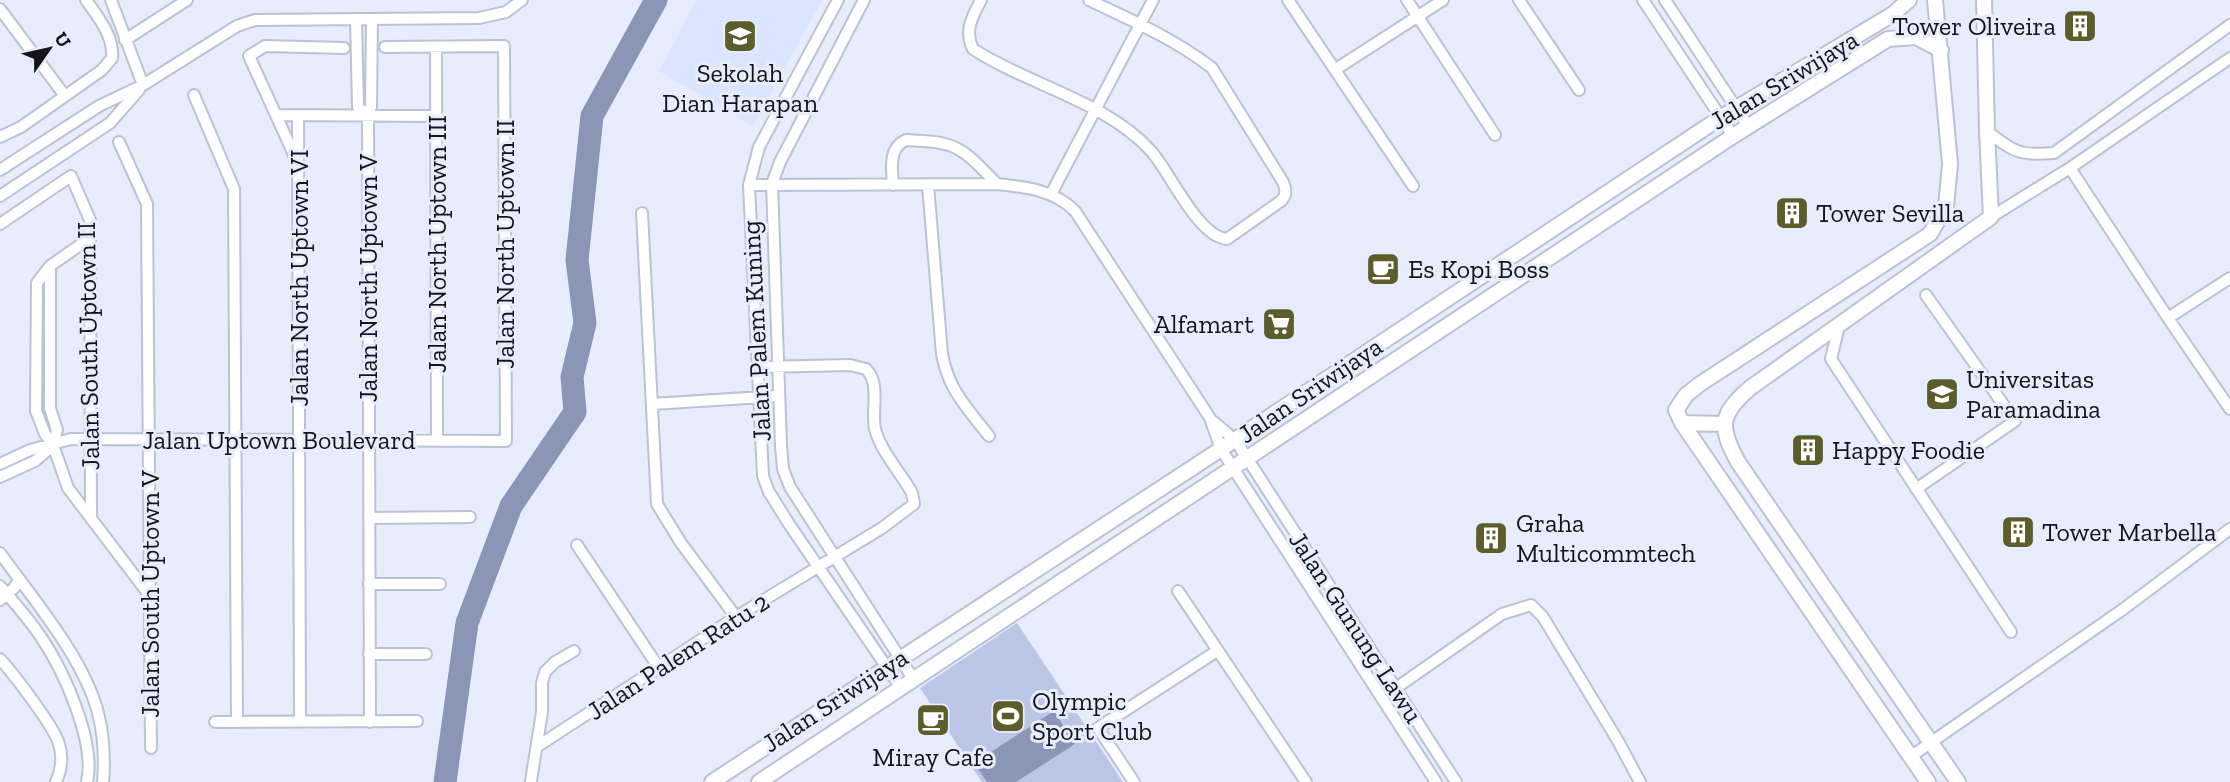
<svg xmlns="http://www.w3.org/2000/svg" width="2230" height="782" font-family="'Zilla Slab',serif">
  <rect width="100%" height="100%" fill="#e8edfd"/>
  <path fill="#dce5ff" d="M696 0H822L753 126 659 71Z"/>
  <path fill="#bbc5e6" d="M1017 623 1123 782H982L920 688Z"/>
  <path fill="#8b95b5" d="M1054 711 1075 744 1016 782H987L974 763Z"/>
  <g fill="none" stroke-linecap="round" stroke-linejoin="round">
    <path stroke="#8b95b5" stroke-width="23" d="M445 782 467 623 511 506 575 412 572 377 585 323 577 260 592 116 656 0"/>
    <g stroke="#bbc2d4" stroke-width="14">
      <path id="minor" d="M111 0 143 85
        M838 0 759 147 749 185 763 476 769 492 789 524 901 688
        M864 0 780 162 772 184 781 446 783 469 790 487 914 680
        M981 0C972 17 964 31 973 49 1028 85 1106 101 1151 151 1170 172 1198 237 1227 239L1281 201C1287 195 1286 190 1283 182L1212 68C1175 39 1131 20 1089 0
        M1288 0 1413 186
        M1407 0 1495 135
        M1519 0 1579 90
        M1643 0 1733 136
        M1665 0 1748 126
        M0 9 65 96
        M356 19 358 107 368 115
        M125 40 187 0
        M436 47 437 441
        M1336 69 1443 0
        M194 95 234 189 237 722
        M276 115 437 116
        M298 116 300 722
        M1987 131C2013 152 2020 156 2054 153L2230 25
        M0 137 21 127 102 70 112 58C114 36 98 17 86 0
        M119 142 147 204 151 748
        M296 159 249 56 265 46 344 48
        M2070 168 2168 318 2230 409
        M0 170 99 106 143 85 237 26 255 20 479 18 506 12 522 0
        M749 185 997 184C1026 187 1054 190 1075 211L1210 418 1221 449 1233 468 1436 782
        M893 185C892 168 888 148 906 140 959 142 961 147 997 184
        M928 185 942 354C948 389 967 408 989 436
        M1051 194 1153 0
        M0 196 110 123 139 90
        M642 213 657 504 681 543 736 617
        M1991 217 2070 168 2230 58
        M0 224 71 176 90 220 91 519
        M90 238 50 266 37 283 36 411 45 434 53 445 68 488 150 596
        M50 266V408L57 430 53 445
        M2168 318 2230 278
        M1839 326 1831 359 2011 632
        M652 404 778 396
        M1214 422 1235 440 1247 458 1456 782
        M0 464 30 450 71 439 506 441 504 46 385 47
        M0 477 35 461 51 447
        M1916 489 2015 421 1926 295
        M369 518 470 517
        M577 545 659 668
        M0 553C33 599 84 658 98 713 104 736 105 758 103 782
        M369 584H440
        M0 586C14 602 29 619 41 637 64 671 96 742 87 782
        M1178 591 1306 782
        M0 600 14 588 19 580
        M369 654H426
        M0 659C13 673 55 728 59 744 63 757 61 771 56 782
        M1396 688 1502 614 1531 605 1543 617 1618 741 1640 782
        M215 722 417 721
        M370 722 368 115 371 107 372 19
        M538 746 736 617 882 528 914 504 912 493C901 473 881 452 875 429 871 410 881 384 866 369L850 365 758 367
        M1910 757 2122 610 2230 529
        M531 781 542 712V683L545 672 555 662 574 651
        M1134 782 1098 728 1217 651"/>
    </g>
    <g stroke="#bbc2d4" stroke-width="18">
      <path id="tertiary" d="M1682 423 1724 424
        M712 782 1221 449 1720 118 1893 14 1909 0
        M759 782 1733 136 1888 39 1916 37 1941 50
        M1928 782 1682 423 1676 410 1686 395 1700 384 1930 234 1946 207 1950 164 1935 0
        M1958 782 1738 462C1719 427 1719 415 1750 388L1991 217 1987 131 1984 0"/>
    </g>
    <use href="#minor" stroke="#fff" stroke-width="10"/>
    <use href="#tertiary" stroke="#fff" stroke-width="14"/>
  </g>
  <defs>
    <g id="building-square" transform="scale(1.75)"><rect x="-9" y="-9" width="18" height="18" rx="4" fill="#5c5d2a" stroke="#e8edfd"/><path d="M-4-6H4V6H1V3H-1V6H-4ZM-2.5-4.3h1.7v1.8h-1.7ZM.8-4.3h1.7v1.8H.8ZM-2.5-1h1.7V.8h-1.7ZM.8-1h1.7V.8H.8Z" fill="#fff"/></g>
    <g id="school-square" transform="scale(1.75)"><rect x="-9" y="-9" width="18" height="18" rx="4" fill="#5c5d2a" stroke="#e8edfd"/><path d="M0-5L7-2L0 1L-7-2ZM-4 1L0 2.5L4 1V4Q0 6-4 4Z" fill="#fff"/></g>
    <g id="cafe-square" transform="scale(1.75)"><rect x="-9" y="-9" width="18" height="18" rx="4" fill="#5c5d2a" stroke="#e8edfd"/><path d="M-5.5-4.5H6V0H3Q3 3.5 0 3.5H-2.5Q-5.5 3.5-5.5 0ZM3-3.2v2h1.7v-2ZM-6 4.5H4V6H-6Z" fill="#fff"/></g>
    <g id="supermarket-square" transform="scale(1.75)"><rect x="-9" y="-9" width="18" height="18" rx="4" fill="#5c5d2a" stroke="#e8edfd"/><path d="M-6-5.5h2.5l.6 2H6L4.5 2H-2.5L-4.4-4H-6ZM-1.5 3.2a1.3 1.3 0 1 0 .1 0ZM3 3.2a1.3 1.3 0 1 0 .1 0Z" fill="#fff"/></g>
    <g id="university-square" transform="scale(1.75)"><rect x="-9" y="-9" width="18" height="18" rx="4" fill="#5c5d2a" stroke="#e8edfd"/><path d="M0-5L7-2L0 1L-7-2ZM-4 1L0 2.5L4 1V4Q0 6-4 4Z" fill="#fff"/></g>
    <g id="stadium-square" transform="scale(1.75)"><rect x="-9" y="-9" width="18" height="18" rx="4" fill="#5c5d2a" stroke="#e8edfd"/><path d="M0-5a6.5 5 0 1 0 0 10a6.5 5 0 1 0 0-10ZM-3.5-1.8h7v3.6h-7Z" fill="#fff"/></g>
  </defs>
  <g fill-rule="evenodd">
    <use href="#building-square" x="2080" y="26"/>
    <use href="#school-square" x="740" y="36"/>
    <use href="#building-square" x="1792" y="213"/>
    <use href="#cafe-square" x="1383" y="269"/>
    <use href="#supermarket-square" x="1279" y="324"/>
    <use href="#university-square" x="1942" y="394"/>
    <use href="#building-square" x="1808" y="450"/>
    <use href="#building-square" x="2018" y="532"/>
    <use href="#building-square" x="1491" y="538"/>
    <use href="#stadium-square" x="1008" y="716"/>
    <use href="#cafe-square" x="933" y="720"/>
  </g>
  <g text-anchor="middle" stroke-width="6" stroke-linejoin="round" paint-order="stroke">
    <g font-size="26" fill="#13151b" stroke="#e8edfd" text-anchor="start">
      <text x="2056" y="35" text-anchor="end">Tower Oliveira</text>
      <text x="740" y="82" text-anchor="middle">Sekolah<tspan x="740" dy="30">Dian Harapan</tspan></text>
      <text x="1816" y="222">Tower Sevilla</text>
      <text x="1408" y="278">Es Kopi Boss</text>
      <text x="1254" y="333" text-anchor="end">Alfamart</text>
      <text x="1966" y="388">Universitas<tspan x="1966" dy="30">Paramadina</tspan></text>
      <text x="1832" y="459">Happy Foodie</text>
      <text x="1516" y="532">Graha<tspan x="1516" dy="30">Multicommtech</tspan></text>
      <text x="2042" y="541">Tower Marbella</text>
      <text x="1032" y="710">Olympic<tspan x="1032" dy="30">Sport Club</tspan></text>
      <text x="933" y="766" text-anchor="middle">Miray Cafe</text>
    </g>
    <g font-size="26" fill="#13151b" stroke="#e8edfd">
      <text transform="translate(1784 80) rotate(-31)" y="9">Jalan Sriwijaya</text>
      <text transform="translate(437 244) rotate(-90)" y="9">Jalan North Uptown III</text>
      <text transform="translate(505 244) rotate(-90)" y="9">Jalan North Uptown II</text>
      <text transform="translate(299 278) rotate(-90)" y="9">Jalan North Uptown VI</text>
      <text transform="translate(368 278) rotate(-90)" y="9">Jalan North Uptown V</text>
      <text transform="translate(756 331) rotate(-93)" y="9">Jalan Palem Kuning</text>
      <text transform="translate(88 346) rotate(-91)" y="9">Jalan South Uptown II</text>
      <text transform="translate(1310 390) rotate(-34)" y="9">Jalan Sriwijaya</text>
      <text x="279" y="449">Jalan Uptown Boulevard</text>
      <text transform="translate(150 594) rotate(-90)" y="9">Jalan South Uptown V</text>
      <text transform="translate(1356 627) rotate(57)" y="9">Jalan Gunung Lawu</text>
      <text transform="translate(678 656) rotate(-33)" y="9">Jalan Palem Ratu 2</text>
      <text transform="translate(835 700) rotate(-33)" y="9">Jalan Sriwijaya</text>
    </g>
  </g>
  <g transform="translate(49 49) rotate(56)" stroke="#e8edfd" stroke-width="5" paint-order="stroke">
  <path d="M0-5L12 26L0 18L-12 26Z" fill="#13151b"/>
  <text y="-10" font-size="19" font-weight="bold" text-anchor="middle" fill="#13151b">U</text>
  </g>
</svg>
